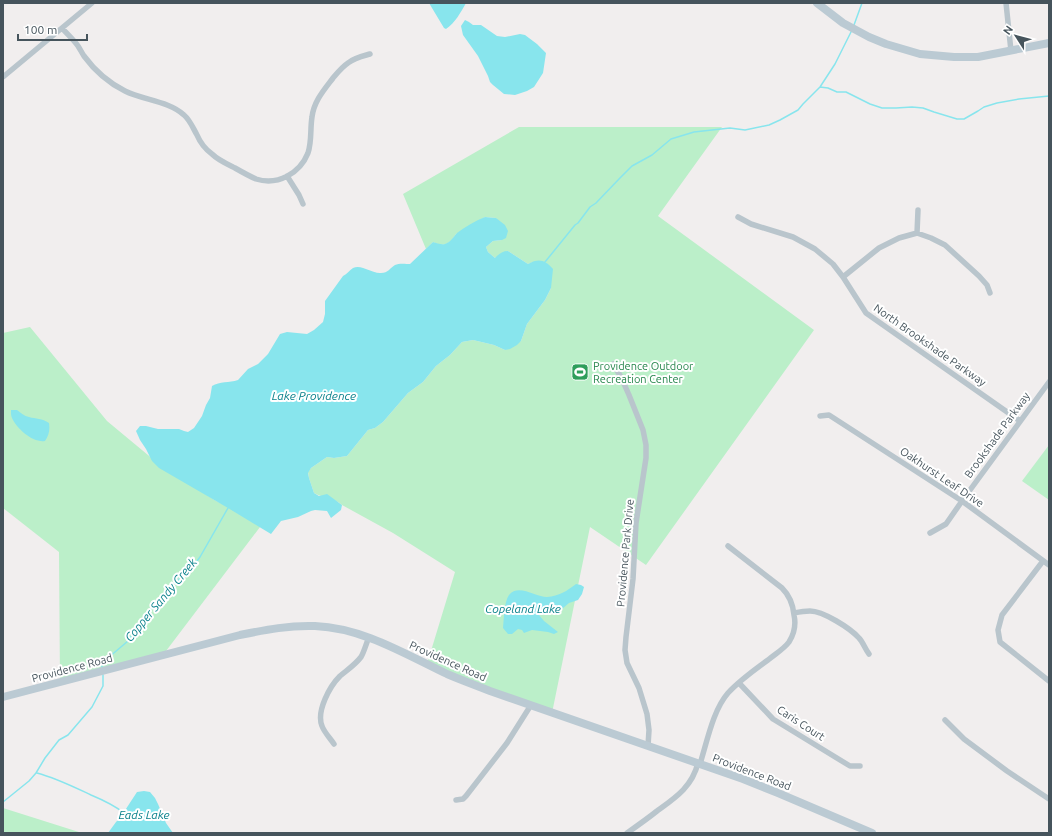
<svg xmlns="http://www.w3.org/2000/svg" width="1052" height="836" font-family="Ubuntu,sans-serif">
  <rect width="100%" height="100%" fill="#f1eeee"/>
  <path fill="#bbefc9" d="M519 127H722L658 216 814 330 646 565 590 527 552 713 427 664 455 572 393 533 342 505C335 498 323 498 314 493L309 478 308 472 311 468 327 457 334 458 347 456 368 430 375 428 383 422 408 393 423 382 436 366 450 355 462 342 473 340 494 345 505 350 521 341 527 324 545 300 551 288 533 262 528 264 508 251 495 258 488 252 486 247 493 241 502 240 496 218 485 217 456 234 451 241 446 244 440 245 433 242 426 249 403 194Z
    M30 327 107 421 160 465 216 501 263 523 166 651 60 683 59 552 3 508V443L4 434 3 433V333Z
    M1049 445V500L1022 481Z
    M3 808 82 833H3Z"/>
  <path fill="#88e5ed" d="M429 3H466C461 12 455 23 446 29L444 28Z
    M465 20 469 22 473 25H481L497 36 505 37 520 34 525 35 537 44 546 53 543 73 534 87 527 91 515 95 504 94 493 85 490 82 488 76 478 56 463 35 461 26Z
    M485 217 496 218 505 225 508 231 506 238 502 240 493 241 486 247 488 252 495 258C499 254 502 251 508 251L528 264C539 258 545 260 553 269L551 288 545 300 527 324 521 341 517 345 510 349 505 350 494 345 473 340 462 342 450 355 436 366 423 382 408 393 383 422 375 428 368 430 347 456 334 458 327 457 311 468 308 473 309 478 314 493 319 496 327 494 342 505 341 510 331 518 327 511 315 510 311 511 298 517 281 521 271 534 228 508 159 468 152 461 146 449 140 440 136 431 140 426H146L158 429H179L184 431 188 432 194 428 202 416 206 405 210 398 212 386C220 381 229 383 238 380L248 369 258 364 268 354 280 334 287 332 307 334 314 330 323 322 325 314V301L343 276C347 274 350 270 353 268 362 264 372 274 381 273 388 273 390 268 395 265 399 263 406 264 410 264L433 242C437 243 441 245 445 244 451 242 453 237 457 233 465 227 475 221 485 217Z
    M11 410H17C21 413 24 416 29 417 36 419 42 418 49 423 50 430 49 435 45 441 33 443 17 429 12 418 11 416 11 414 11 412Z
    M576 584 581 585 584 587 582 594 578 600 569 603 562 609 546 614H543L539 615 544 621 558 632 554 634 548 632 532 630 524 633 522 630 518 629 512 634H508L503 628C504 619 504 602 509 595 518 583 536 597 547 597 559 596 567 591 576 584Z
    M144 791 150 792 155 798 158 804 166 823 173 833H108L116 822 120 818 137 792Z"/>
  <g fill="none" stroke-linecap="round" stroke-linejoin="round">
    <path stroke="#88e5ed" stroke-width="1.5" d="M854 25 862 3
      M820 87 828 88 837 92H846L870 104 882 108H896L912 107 923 108 934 112 957 119H964L978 111 984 107 997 103 1019 99 1049 96
      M545 262 575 225 578 223 590 207 596 203 619 179 632 166 652 155 671 139 694 132 730 128 745 130 769 125 780 120 798 110 803 104 820 87 835 64 852 30
      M102 667V663L128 641 153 606 176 582 191 569 200 557 228 508
      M37 773C56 778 74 787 91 795 103 800 114 805 124 813
      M3 802 29 781 36 773 45 758 59 740 68 735 92 707 103 686V675"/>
    <path stroke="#b9c5cc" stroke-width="5.5" d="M1006 3 1011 51
      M62 28C67 34 73 39 78 46 80 49 82 53 84 56 95 71 109 83 125 91 143 100 169 101 184 115 190 120 193 128 197 135 200 142 205 149 212 154 218 160 227 164 235 168 242 172 249 176 256 179 278 186 300 173 308 153 312 141 310 129 312 117 314 101 324 90 333 78 338 72 342 67 348 63 354 58 363 56 370 54
      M3 77 92 3
      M287 176 299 195 303 204
      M738 217 751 224 793 237 815 249 833 264 843 277 866 313 1020 421
      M917 233 918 210
      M843 277 879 248 899 238 917 233 931 238 945 245 979 276 987 285 990 293
      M613 364 621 377 629 395 643 430 646 445V458L636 523 633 579 626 637 625 650 627 663 639 688 647 714 649 730 648 746
      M820 416 829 415 962 501 1049 565
      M930 533 946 524 962 501 1049 382
      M1043 561 1002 615 998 630 1000 642 1049 681
      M794 613C799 612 805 611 810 611 823 611 850 628 859 638 863 642 865 649 869 654
      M739 683 773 719 850 766H860
      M945 720 964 739 1007 771 1049 799
      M334 744C330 738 324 732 322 726 316 711 330 686 340 676 347 670 355 665 361 657 364 652 366 644 369 637
      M700 764C707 742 713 710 728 693 740 680 754 670 768 660 775 654 784 649 789 642 794 634 796 624 794 615 793 604 790 596 782 588L728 546
      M456 800 463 799 466 796 507 743 531 705
      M627 833C637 826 647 819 657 811 675 798 692 787 698 763"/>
    <path stroke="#bbcad3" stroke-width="8" d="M817 3 843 23 869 37 886 44 920 54 954 57H978L1049 43
      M3 697 240 635C265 630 289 625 315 626 363 628 405 654 447 674 461 680 475 685 490 691L743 779 778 793 872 833"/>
  </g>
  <defs>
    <g id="stadium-square" transform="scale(0.9)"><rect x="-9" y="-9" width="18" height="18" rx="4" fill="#2e9e5b" stroke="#fff"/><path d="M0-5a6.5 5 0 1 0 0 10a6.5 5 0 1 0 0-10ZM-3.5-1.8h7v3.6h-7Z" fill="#fff"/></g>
  </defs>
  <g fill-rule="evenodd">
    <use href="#stadium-square" x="580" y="372"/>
  </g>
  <g text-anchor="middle" stroke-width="4" stroke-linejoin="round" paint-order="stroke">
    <g font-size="11" fill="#46545c" stroke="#fff">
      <text transform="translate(930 345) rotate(35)" y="4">North Brookshade Parkway</text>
      <text transform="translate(997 435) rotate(-54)" y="4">Brookshade Parkway</text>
      <text transform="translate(942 477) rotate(34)" y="4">Oakhurst Leaf Drive</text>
      <text transform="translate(625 553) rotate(-85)" y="4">Providence Park Drive</text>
      <text transform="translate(448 661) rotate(24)" y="4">Providence Road</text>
      <text transform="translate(72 668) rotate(-15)" y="4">Providence Road</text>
      <text transform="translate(801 723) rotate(33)" y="4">Caris Court</text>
      <text transform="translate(752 772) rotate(21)" y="4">Providence Road</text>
    </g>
    <g font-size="11" fill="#27864d" stroke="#fff" text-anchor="start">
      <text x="593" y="370">Providence Outdoor<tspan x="593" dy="13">Recreation Center</tspan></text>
    </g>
    <g font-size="12" font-style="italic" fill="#0b828c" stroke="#fff">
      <text x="314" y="400">Lake Providence</text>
      <text transform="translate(161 600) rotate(-50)" y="4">Copper Sandy Creek</text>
      <text x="523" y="613">Copeland Lake</text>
      <text x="144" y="819">Eads Lake</text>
    </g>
  </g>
  <rect width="1052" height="836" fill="none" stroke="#46545c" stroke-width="8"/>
  <g transform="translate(1016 36) rotate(306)" stroke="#ffffff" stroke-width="3" paint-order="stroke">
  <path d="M0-3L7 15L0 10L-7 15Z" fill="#46545c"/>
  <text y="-6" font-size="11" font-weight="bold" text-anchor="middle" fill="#46545c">N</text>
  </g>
  <path d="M18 34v6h69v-6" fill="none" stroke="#46545c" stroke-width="2"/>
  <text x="24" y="34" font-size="12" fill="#46545c" stroke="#ffffff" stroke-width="3" paint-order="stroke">100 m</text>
</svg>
